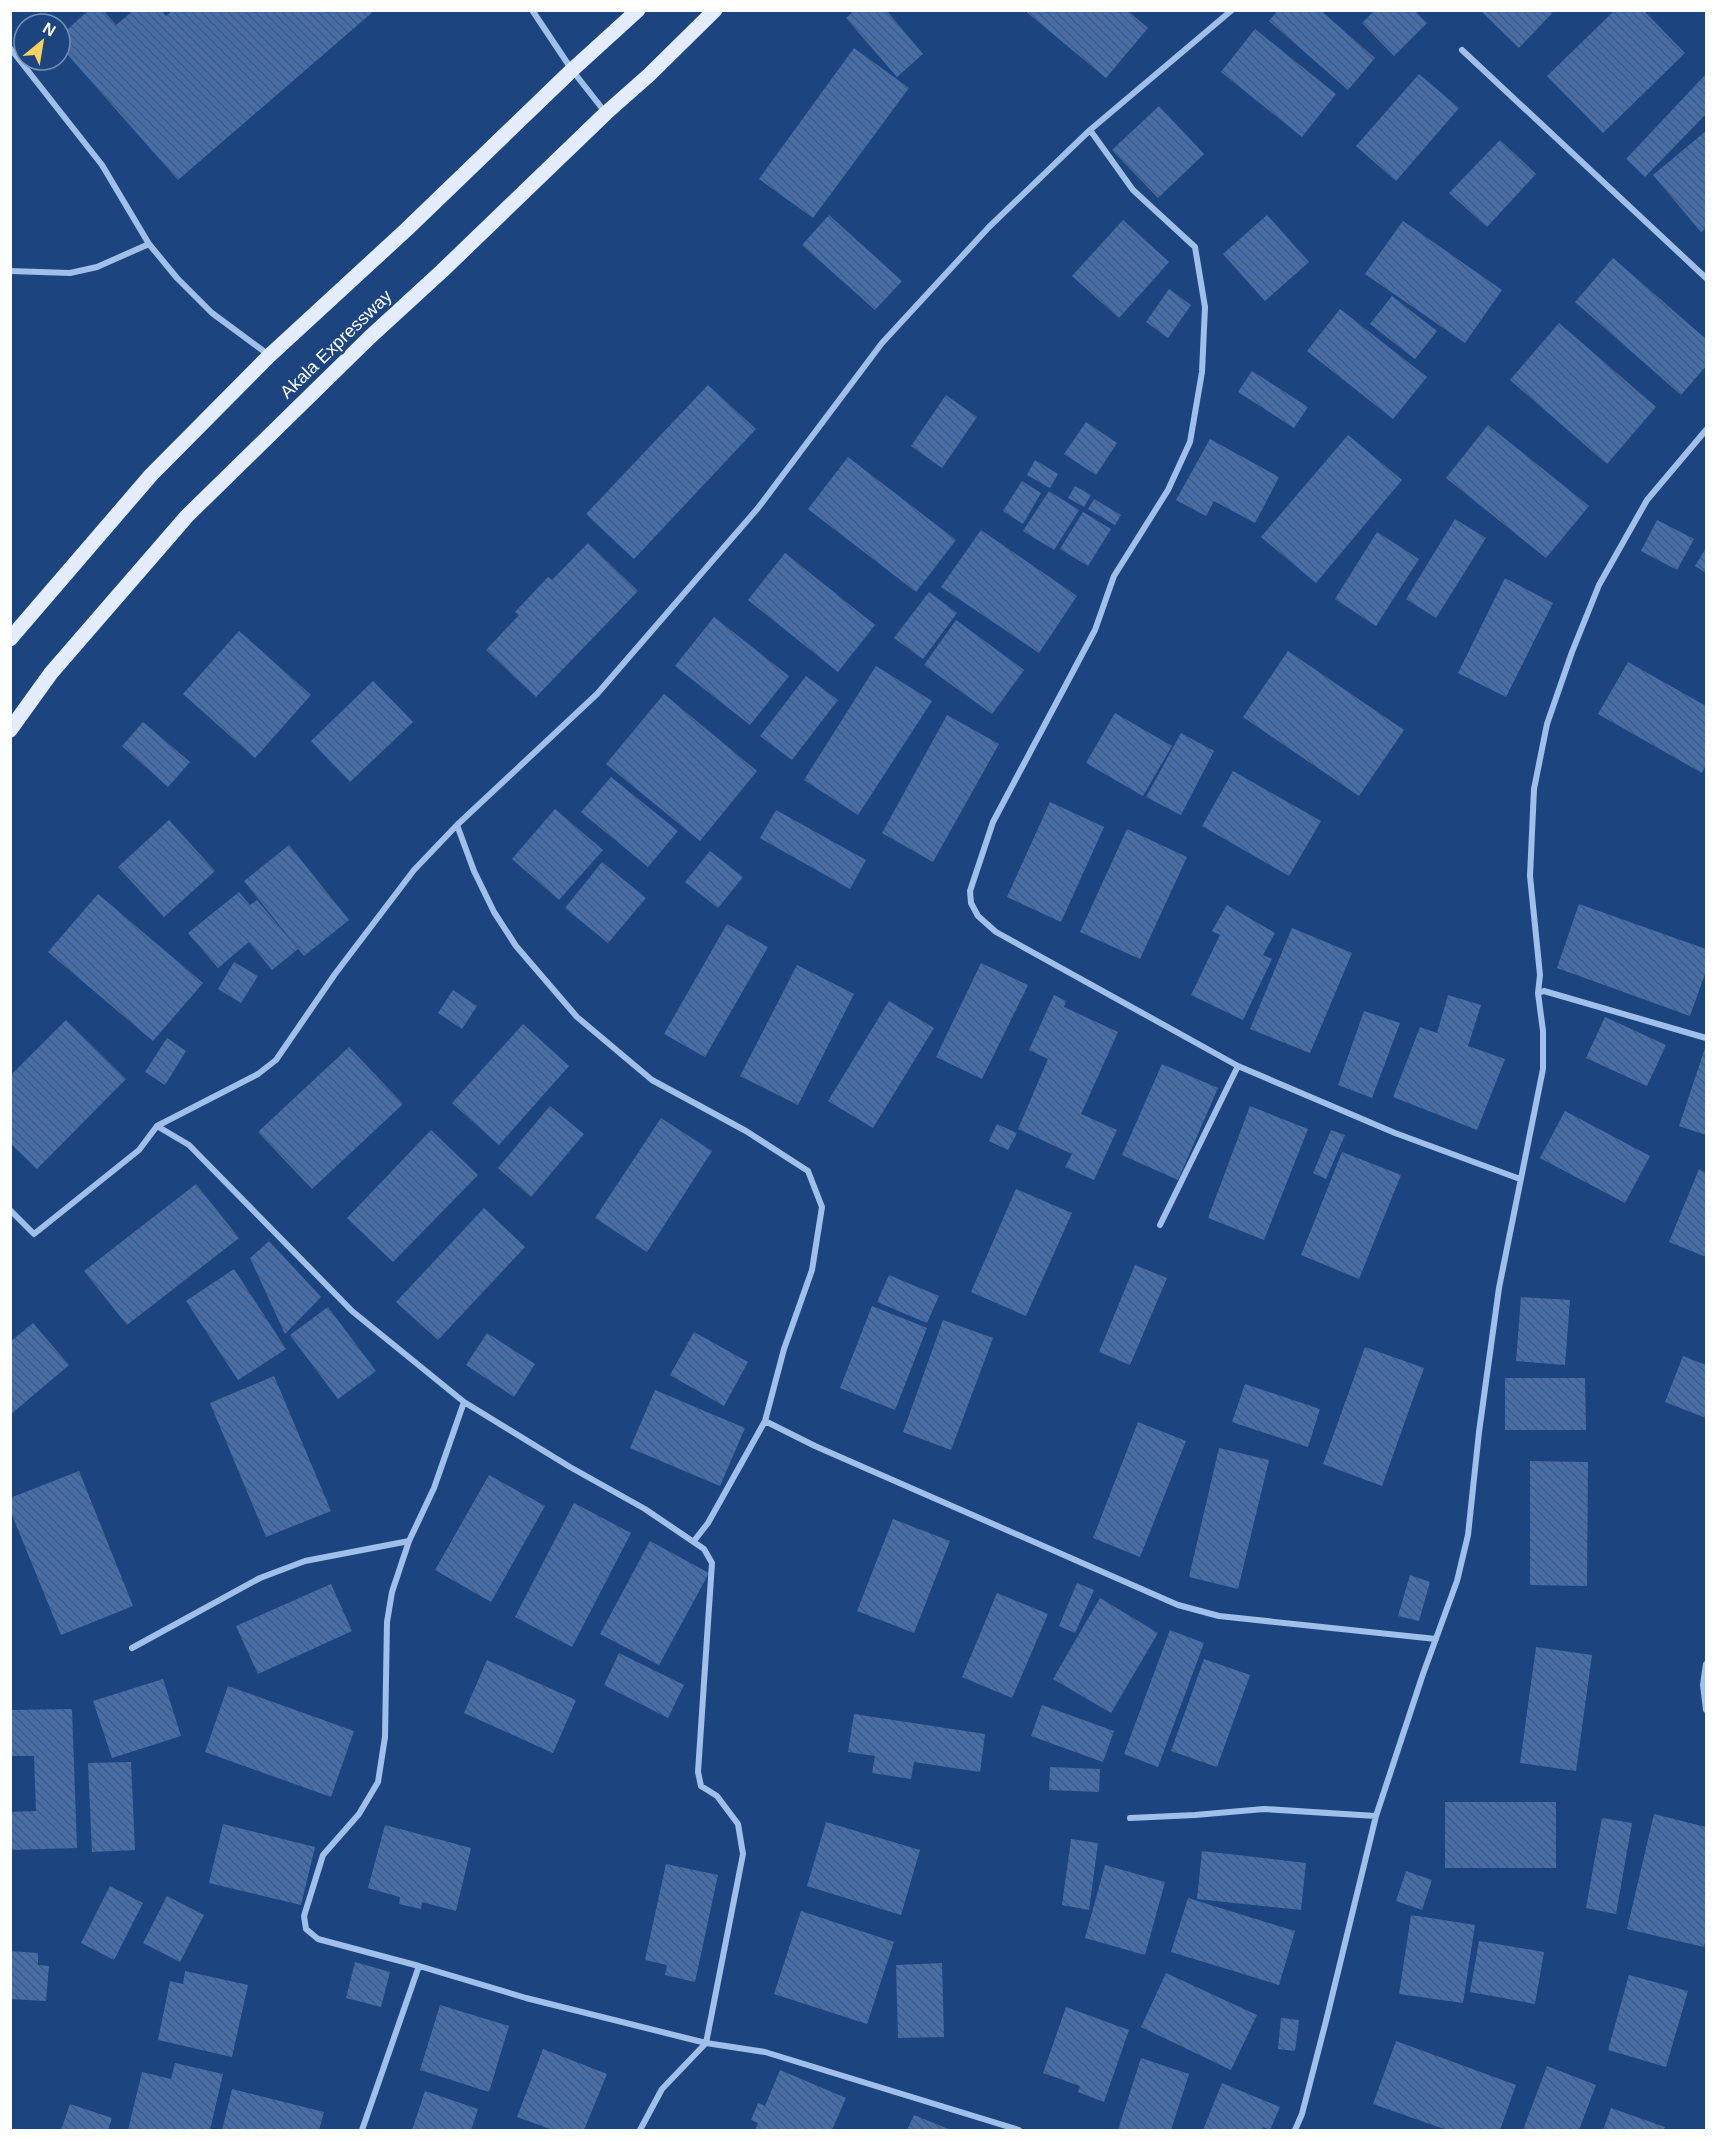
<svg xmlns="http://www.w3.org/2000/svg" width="1717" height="2141" font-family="Helvetica,sans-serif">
  <defs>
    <pattern id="building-back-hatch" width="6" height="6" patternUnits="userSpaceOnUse" patternTransform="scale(1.5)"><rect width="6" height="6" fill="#446faa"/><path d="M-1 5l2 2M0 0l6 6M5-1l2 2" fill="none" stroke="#495a72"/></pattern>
  </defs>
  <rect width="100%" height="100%" fill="#1c4580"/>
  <path fill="url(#building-back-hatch)" d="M89 10H103L116 25 134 10H161L166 16 173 10H375L178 180 60 46V36Z
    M855 10H886L923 54 897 77 846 18Z
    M1024 10H1127L1148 28 1106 78Z
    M1278 10H1320L1375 58 1348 90 1269 21Z
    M1375 10H1414L1427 23 1394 56 1362 23Z
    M1480 10H1555L1519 48Z
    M1615 10H1643L1685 53 1603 133 1547 76Z
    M1255 29 1336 94 1302 137 1221 72Z
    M854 48 909 88 813 218 759 179Z
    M1419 74 1459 108 1396 181 1356 146Z
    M1706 74V114L1645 177 1626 159Z
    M1159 106 1204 154 1158 198 1112 150Z
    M1706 131V228L1701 232 1653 175Z
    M1500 140 1536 174 1487 227 1449 193Z
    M829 215 902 281 875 310 802 245Z
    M1267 215 1309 262 1265 301 1223 254Z
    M1123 220 1169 262 1119 318 1072 276Z
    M1403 221 1502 290 1465 343 1365 274Z
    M1613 258 1706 339V366L1681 395 1575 302Z
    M1169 289 1191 305 1168 338 1146 322Z
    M1392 296 1437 331 1415 359 1370 324Z
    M1340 309 1427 377 1393 419 1307 351Z
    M1559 323 1656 407 1607 464 1510 380Z
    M1252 371 1308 407 1294 428 1238 392Z
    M708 385 756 429 634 559 586 514Z
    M946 395 977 417 942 468 911 446Z
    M1086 422 1117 443 1096 475 1064 454Z
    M1488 425 1589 506 1546 558 1446 478Z
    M1348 435 1402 480 1316 583 1261 537Z
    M1210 439 1279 477 1255 523 1214 501 1206 516 1176 500Z
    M848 457 956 540 916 592 808 509Z
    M1035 460 1058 474 1050 488 1027 475Z
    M1022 481 1041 493 1023 524 1003 511Z
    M1075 486 1091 495 1084 507 1068 498Z
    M1049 491 1079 510 1054 550 1023 531Z
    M1094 499 1121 515 1115 525 1088 509Z
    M1083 512 1111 529 1088 566 1060 549Z
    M1455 519 1486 538 1436 618 1406 599Z
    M1657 520 1694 539 1677 570 1641 551Z
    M981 530 1077 596 1039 653 941 587Z
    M1377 532 1419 559 1376 626 1335 599Z
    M588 543 638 591 536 697 486 650 519 615 515 612 548 577 552 580Z
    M1706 548V573L1695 566Z
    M785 553 875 625 838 672 748 600Z
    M1505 578 1553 603 1506 697 1458 673Z
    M929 592 957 613 923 659 894 638Z
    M714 617 789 676 750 725 675 666Z
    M956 620 1024 670 992 714 924 665Z
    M239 631 311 695 255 758 183 694Z
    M1288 651 1404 730 1359 796 1243 717Z
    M1628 662 1706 706V764L1702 773 1598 714Z
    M876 666 932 701 858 815 804 780Z
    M806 676 838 700 792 760 760 736Z
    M373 681 413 722 350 782 311 741Z
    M664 694 757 771 700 841 606 764Z
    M1115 713 1172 746 1143 796 1086 763Z
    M947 715 999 744 933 862 882 833Z
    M143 722 190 762 168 787 122 746Z
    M1181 733 1214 751 1181 815 1146 797Z
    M1233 771 1321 821 1289 876 1202 826Z
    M611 777 678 831 648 867 581 812Z
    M1050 802 1104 827 1061 922 1007 897Z
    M555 809 603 850 559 900 512 859Z
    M776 810 866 860 850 889 760 838Z
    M169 820 215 871 164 917 118 867Z
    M1127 829 1187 857 1140 959 1080 932Z
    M289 845 349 920 304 956 244 881Z
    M710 851 743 877 718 908 685 882Z
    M602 862 646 898 608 943 565 908Z
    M239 892 250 905 257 900 298 949 272 970 249 942 218 968 188 933Z
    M98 894 203 983 153 1041 48 952Z
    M1579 904 1706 949V971L1690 1016 1557 968Z
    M1227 905 1275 933 1263 955 1272 959 1243 1020 1191 995 1220 935 1212 931Z
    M727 924 768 947 705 1057 664 1034Z
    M1292 928 1352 953 1310 1053 1250 1029Z
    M234 962 258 976 241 1003 218 989Z
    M981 963 1028 985 982 1079 936 1057Z
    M797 965 854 994 798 1105 740 1076Z
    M453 990 477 1006 462 1029 438 1013Z
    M1054 995 1066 1001 1064 1007 1118 1032 1081 1114 1117 1130 1094 1180 1065 1167 1072 1154 1018 1129 1048 1059 1029 1050Z
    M1448 995 1481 1005 1468 1046 1505 1059 1477 1130 1393 1097 1420 1027 1437 1033Z
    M889 1001 934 1028 873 1128 828 1101Z
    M1364 1011 1400 1023 1372 1098 1338 1085Z
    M1605 1017 1666 1045 1647 1086 1586 1058Z
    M66 1020 126 1079 37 1169 10 1143V1076Z
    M523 1024 569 1066 499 1145 452 1103Z
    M167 1038 186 1051 165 1085 145 1072Z
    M1706 1045V1135L1679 1126Z
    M349 1047 403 1104 312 1189 258 1132Z
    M1162 1064 1218 1088 1178 1180 1122 1155Z
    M550 1106 584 1134 531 1197 498 1168Z
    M1250 1106 1308 1129 1264 1240 1208 1218Z
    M1565 1111 1650 1156 1625 1203 1540 1158Z
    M661 1118 712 1151 647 1252 595 1218Z
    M997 1124 1017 1133 1008 1150 989 1141Z
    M431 1130 478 1175 393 1262 347 1218Z
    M1331 1130 1345 1135 1326 1179 1313 1173Z
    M1342 1152 1401 1175 1359 1279 1301 1255Z
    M1699 1169 1706 1173V1257L1669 1242Z
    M196 1184 239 1238 127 1325 84 1271Z
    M1016 1189 1072 1213 1026 1316 971 1292Z
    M484 1208 525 1247 438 1340 396 1302Z
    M269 1241 321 1297 285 1334 250 1258Z
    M1135 1265 1167 1278 1130 1365 1099 1352Z
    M234 1269 286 1349 238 1380 186 1301Z
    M889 1275 939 1296 927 1323 877 1302Z
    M1521 1297 1570 1300 1565 1365 1516 1361Z
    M872 1306 927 1328 895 1410 840 1388Z
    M328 1307 376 1371 338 1399 290 1335Z
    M943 1320 993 1338 951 1450 903 1432Z
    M33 1323 69 1365 10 1415V1342Z
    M694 1332 748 1362 724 1406 670 1375Z
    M487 1333 535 1364 514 1397 466 1365Z
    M1365 1347 1424 1368 1382 1486 1323 1464Z
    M1683 1356 1706 1365V1418L1665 1402Z
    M274 1376 331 1511 266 1537 210 1403Z
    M1505 1378H1585L1586 1430H1505Z
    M1245 1384 1320 1409 1308 1447 1232 1422Z
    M655 1390 745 1428 720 1486 630 1448Z
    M1138 1422 1186 1441 1140 1557 1093 1538Z
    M1219 1448 1269 1460 1238 1589 1189 1577Z
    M1530 1461 1588 1462 1587 1586 1530 1585Z
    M79 1471 133 1606 61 1635 10 1510V1498Z
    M489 1475 545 1506 491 1602 435 1570Z
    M574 1503 631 1533 572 1647 515 1617Z
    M893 1519 950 1541 914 1633 857 1611Z
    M650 1541 709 1573 659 1665 600 1634Z
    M1410 1575 1430 1582 1419 1621 1398 1616Z
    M1077 1583 1094 1590 1075 1633 1059 1626Z
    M331 1584 352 1631 258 1674 236 1626Z
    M997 1593 1048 1614 1012 1698 962 1677Z
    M1100 1598 1158 1633 1111 1713 1053 1679Z
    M1170 1630 1204 1643 1158 1767 1124 1754Z
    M1536 1647 1592 1655 1576 1771 1520 1763Z
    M619 1653 684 1685 668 1718 604 1685Z
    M1204 1659 1250 1675 1217 1767 1171 1751Z
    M487 1660 576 1700 553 1753 464 1713Z
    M163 1679 181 1736 112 1758 93 1701Z
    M228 1686 354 1731 331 1797 205 1752Z
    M1042 1705 1114 1731 1103 1762 1031 1736Z
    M72 1709 77 1848 10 1850V1812L36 1811 34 1756H10V1710Z
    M854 1714 985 1734 980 1772 914 1762 911 1779 872 1773 875 1756 848 1752Z
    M131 1762 135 1850 92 1852 88 1763Z
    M1050 1767 1100 1769 1099 1792 1049 1790Z
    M1445 1802H1556V1868H1445Z
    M1654 1814 1706 1827V1937L1704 1947 1627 1929Z
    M1602 1818 1632 1823 1616 1914 1586 1908Z
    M826 1822 920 1850 901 1915 807 1886Z
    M223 1824 315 1847 301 1905 209 1883Z
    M385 1825 471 1848 456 1911 422 1902 421 1909 399 1904 400 1897 368 1888Z
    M1071 1839 1098 1843 1089 1910 1062 1905Z
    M1202 1851 1306 1863 1301 1910 1197 1899Z
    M666 1864 718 1875 695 1982 665 1975 667 1965 645 1960Z
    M1105 1865 1165 1882 1145 1955 1085 1938Z
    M1406 1871 1432 1880 1422 1910 1396 1901Z
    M110 1886 143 1903 114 1960 81 1943Z
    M167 1896 204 1915 180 1962 143 1943Z
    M1188 1898 1295 1931 1279 1985 1171 1952Z
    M801 1911 894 1942 867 2024 774 1994Z
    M1411 1915 1475 1925 1463 2003 1399 1994Z
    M1479 1941 1544 1952 1535 2004 1470 1992Z
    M10 1951 38 1953V1965L49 1966 46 2001 10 1999Z
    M355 1962 390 1972 381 2007 346 1998Z
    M942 1963 944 2037 898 2038 896 1965Z
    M185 1971 248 1985 232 2057 158 2040 170 1981 183 1984Z
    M1166 1973 1257 2015 1231 2070 1141 2027Z
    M1629 1975 1688 1991 1666 2067 1608 2050Z
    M440 2005 509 2026 489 2092 420 2070Z
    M1066 2007 1129 2030 1104 2102 1078 2092 1080 2086 1043 2073Z
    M1281 2018 1299 2020 1295 2051 1278 2049Z
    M1396 2041 1516 2085 1500 2130H1447L1373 2104Z
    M543 2049 607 2074 584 2130H553L517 2117Z
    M1141 2058 1189 2074 1171 2130H1118Z
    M175 2063 223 2074 210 2130H128L142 2072 171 2079Z
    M1547 2066 1596 2085 1579 2130H1523Z
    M780 2070 846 2098 832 2130H755L758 2123 751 2120 758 2103 765 2106Z
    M1222 2083 1280 2107 1270 2130 1263 2127 1262 2130H1203Z
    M232 2089 324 2112 319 2130H222Z
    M425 2091 478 2109 471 2130H412Z
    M70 2104 112 2118 108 2130H61Z
    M1611 2108 1665 2127 1664 2130H1603Z
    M914 2115 951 2130H907Z"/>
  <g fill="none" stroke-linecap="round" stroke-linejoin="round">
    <path stroke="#a0bfe9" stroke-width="6" d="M532 10 572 70 605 112
      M10 48 102 165 149 244 177 278 212 313 269 355
      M1462 50 1706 278
      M1090 130 1133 190 1195 247 1205 307 1202 372 1190 442 1168 490 1114 576 1095 630 993 822 970 891 971 903 978 916 996 932 1238 1066 1395 1133 1520 1179
      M10 271 70 273 97 267 149 244
      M457 825 474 871 494 912 516 946 577 1017 652 1080 746 1131 808 1171 822 1207 812 1270 784 1349 765 1421
      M1538 993 1544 991 1706 1038
      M157 1126 258 1074 276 1060 335 974 414 870 457 825 597 694 758 508 882 343 989 227 1090 130 1232 10
      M10 1210 34 1234 139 1150 157 1126 189 1145 352 1311 464 1402 570 1467 645 1509 704 1549 712 1563 698 1772 701 1786 717 1796 738 1824 743 1854 706 2043 662 2089 640 2130
      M1160 1225 1238 1066
      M464 1402 434 1488 409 1541 392 1592 387 1622 385 1737 378 1782 359 1814 323 1855 304 1916 306 1929 318 1939 419 1966 526 1998 706 2043 765 2052 1019 2130
      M694 1541 708 1523 765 1421 815 1446 1178 1605 1219 1616 1436 1639
      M132 1648 260 1578 305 1561 409 1541
      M1706 1664 1703 1685 1706 1710
      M1130 1818 1195 1815 1264 1809 1376 1816
      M362 2130 419 1966
      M1295 2130 1302 2114 1326 2021 1376 1816 1423 1674 1457 1581 1468 1535 1479 1432 1499 1288 1543 1069V1031L1538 993 1540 975 1530 876 1534 789 1547 724 1572 652 1599 585 1647 500 1706 430"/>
    <path stroke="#e3edfe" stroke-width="15" d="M10 639 151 475 269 356 407 229 572 70 638 10
      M10 730 51 673 187 516 370 337 442 271 606 113 649 75 715 10"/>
  </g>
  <g text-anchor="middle" stroke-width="5" stroke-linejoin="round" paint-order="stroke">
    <g font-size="18" fill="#fff" stroke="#1c4580">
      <text transform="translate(336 344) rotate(-44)" y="6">Akala Expressway</text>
    </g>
  </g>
  <rect width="1717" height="2141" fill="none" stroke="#ffffff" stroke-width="24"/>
  <g transform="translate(42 42) rotate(30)"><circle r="28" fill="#1c4580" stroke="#778fb3" stroke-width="1.5"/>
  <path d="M0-4.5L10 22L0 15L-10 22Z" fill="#f9d15e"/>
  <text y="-9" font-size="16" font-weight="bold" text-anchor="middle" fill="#ffffff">N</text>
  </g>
</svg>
